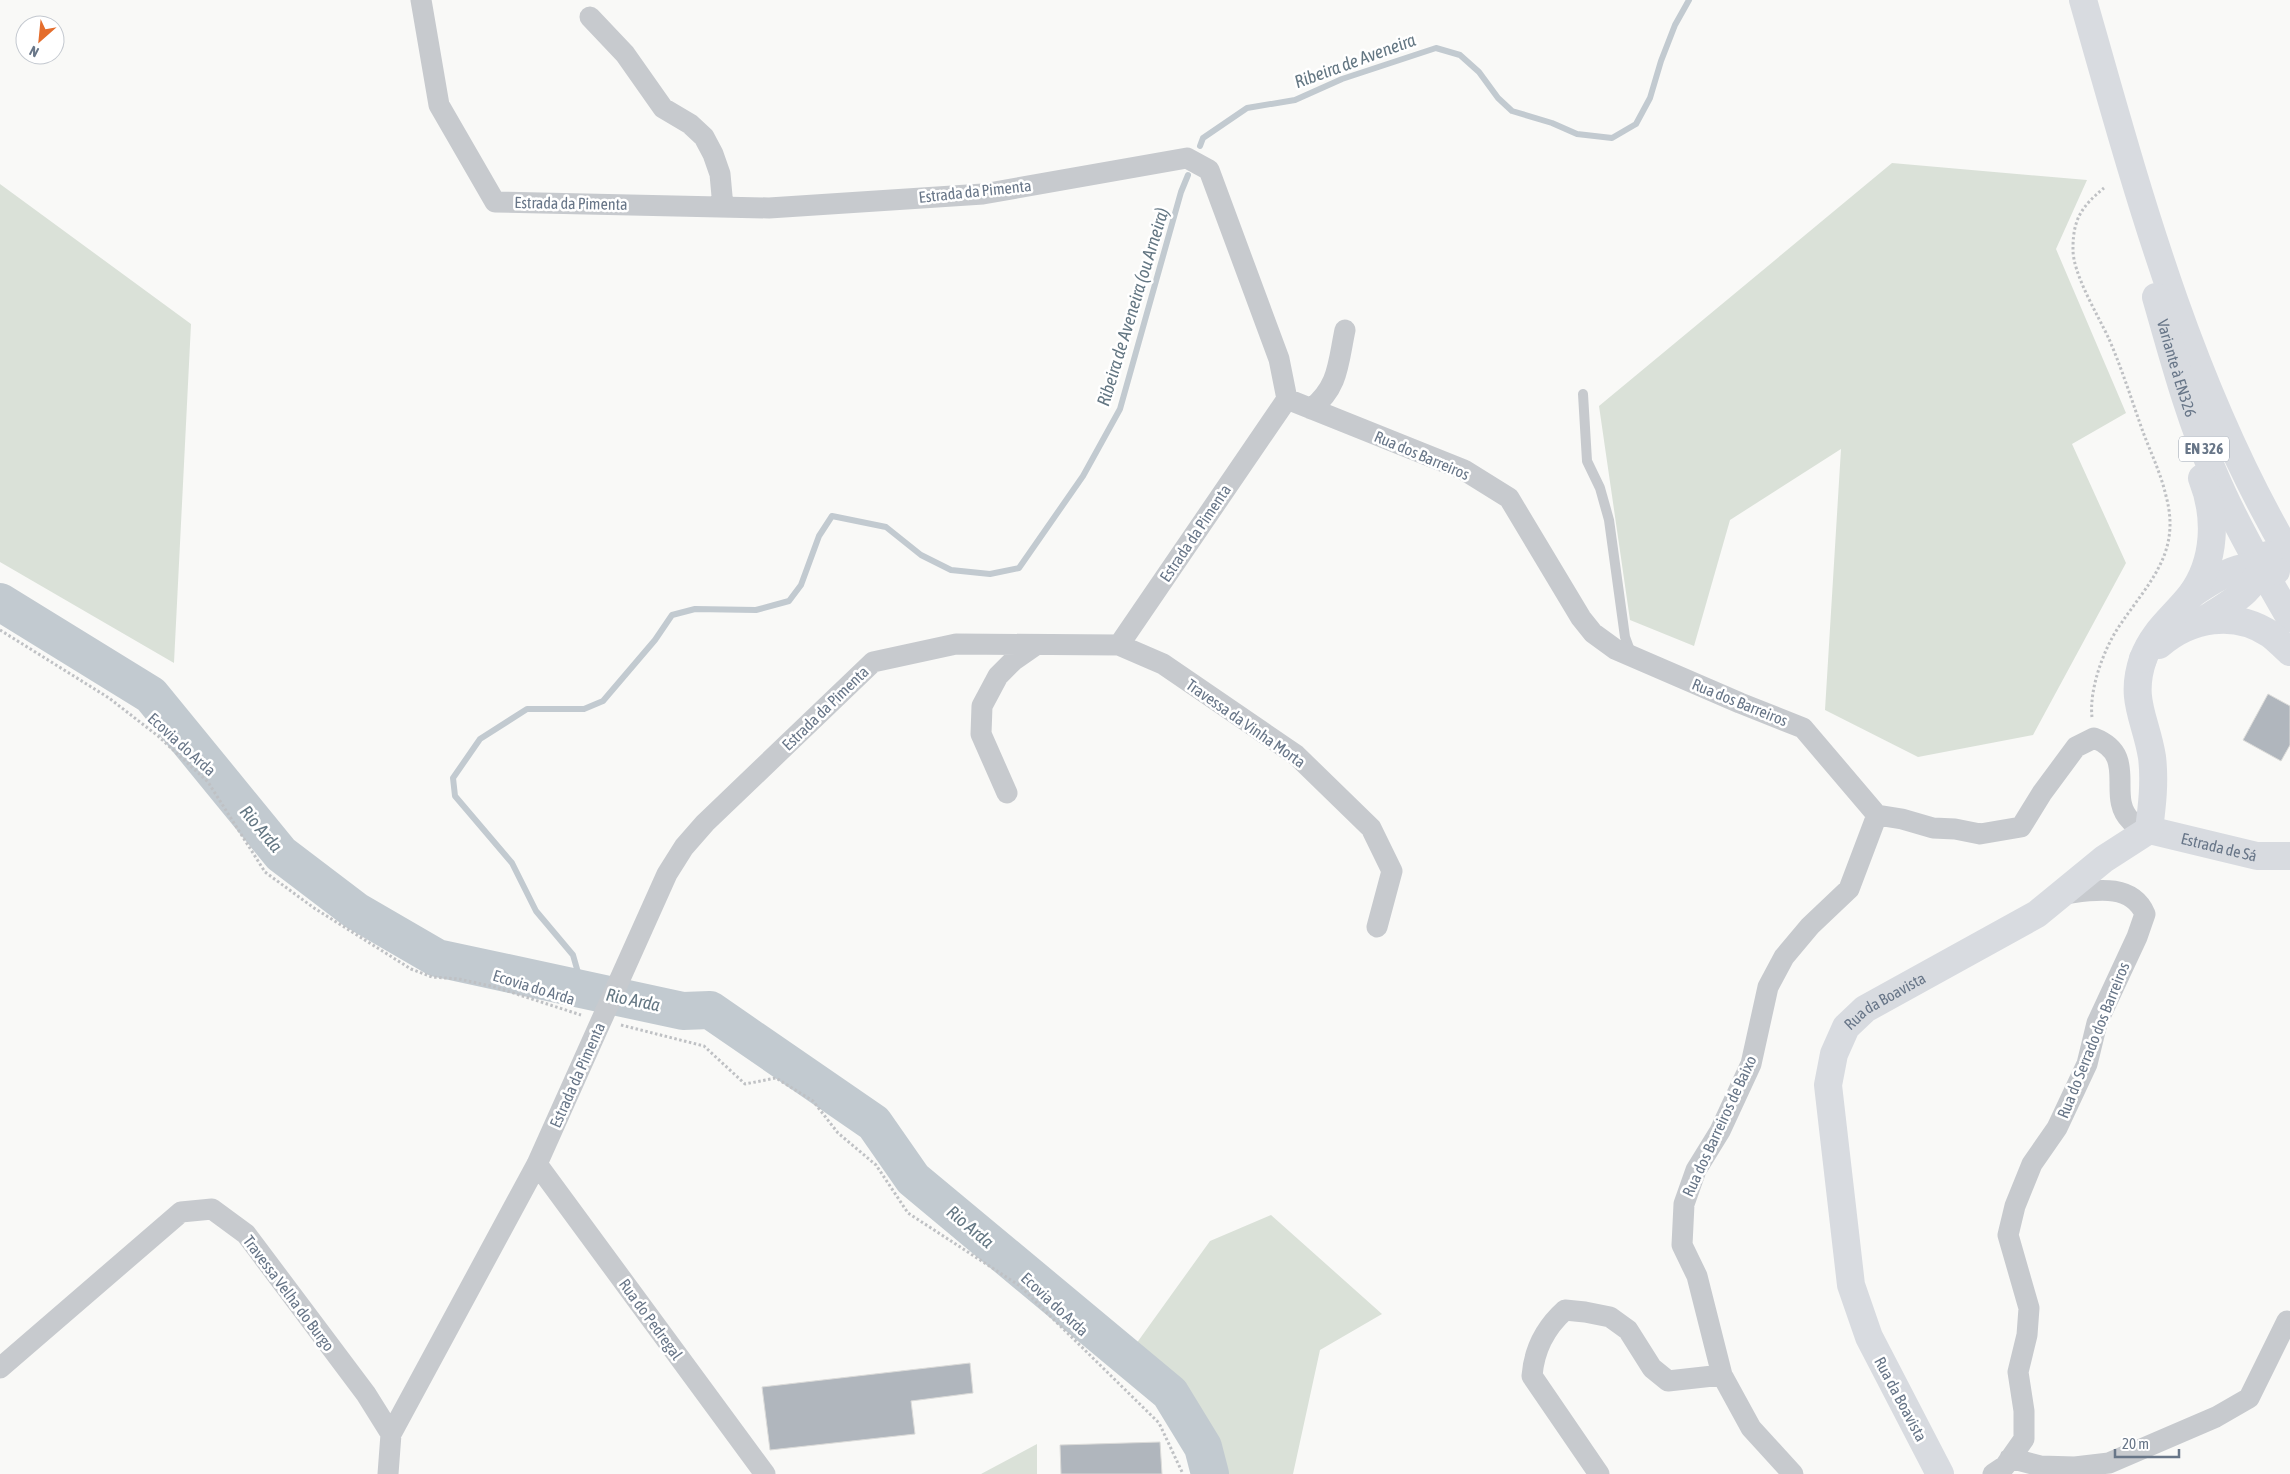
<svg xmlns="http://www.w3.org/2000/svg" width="2290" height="1474" font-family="'Asap Condensed',sans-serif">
  <rect width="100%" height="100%" fill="#f9f9f7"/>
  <path fill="#dae1d8" d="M1892 163 2087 180 2056 249 2126 413 2072 444 2126 563 2033 735 1918 757 1825 710 1841 449 1730 520 1694 646 1630 620 1599 406Z
    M0 184 191 324 174 663 0 562Z
    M1271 1215 1382 1314 1320 1350 1293 1474H1219L1212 1443 1176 1388 1131 1351 1210 1241Z
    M1037 1444V1474H981Z"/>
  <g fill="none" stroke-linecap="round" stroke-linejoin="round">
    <path stroke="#c2cad0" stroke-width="6" d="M1200 146 1203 138 1247 108 1295 100 1342 79 1436 48 1460 55 1479 72 1498 98 1512 111 1552 123 1577 134 1612 138 1636 124 1650 98 1661 61 1675 25 1689 0
      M583 990 573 955 536 911 512 863 455 796 453 778 480 739 527 709H584L603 701 655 640 672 615 695 609 756 610 789 601 801 585 819 536 832 516 886 527 921 555 951 570 990 574 1019 568 1083 476 1120 409 1181 192 1188 175"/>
    <path stroke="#c2cad0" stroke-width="38" d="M0 602 151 695 281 854 356 911 437 958 683 1011 710 1010 874 1123 913 1179 1170 1393 1203 1447 1210 1474"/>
  </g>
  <path fill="#b0b6bd" stroke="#dbdbd9" d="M2268 694 2290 706V745L2281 761 2243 740Z
    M970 1363 973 1393 911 1401 915 1434 770 1450 762 1387Z
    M1160 1442 1162 1474H1061L1060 1445Z"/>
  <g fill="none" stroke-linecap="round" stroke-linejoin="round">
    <path stroke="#bfc1c4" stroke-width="3" stroke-dasharray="2.5 2.5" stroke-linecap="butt" d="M0 630 109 698 158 736 208 782 265 872 314 908 411 969 432 977 459 979 495 987 581 1015
      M2092 717C2089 690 2103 651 2118 628 2147 584 2182 554 2166 496 2161 474 2151 453 2143 432 2132 401 2122 369 2109 339 2098 315 2072 273 2073 248 2073 219 2082 206 2104 188
      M621 1025 704 1046 745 1084 776 1078 813 1101 838 1133 876 1165 908 1213 1020 1286 1041 1307 1159 1423 1183 1474"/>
    <path stroke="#c7cace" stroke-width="10" d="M1583 394 1587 461 1600 488 1609 520 1625 637 1632 656"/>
    <path stroke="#c7cace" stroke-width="21" d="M590 17 625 54 663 108 690 124 704 137 713 154 720 174 723 207
      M1287 399 1464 470 1509 498 1581 618 1593 633 1615 649 1740 703 1803 728 1877 815 1902 819 1933 828 1955 829 1980 834 2021 827 2042 793 2076 747 2094 738C2140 756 2105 796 2131 821 2135 825 2143 828 2149 830
      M1311 409C1339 387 1338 363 1345 330
      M1119 645 1163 664 1296 755 1371 828 1392 871 1377 927
      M1007 793 981 734 982 706 998 676 1013 661 1036 645
      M537 1164 765 1474
      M0 1368 181 1212 212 1209 246 1234 366 1394 391 1434
      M2010 1458 2040 1466 2075 1467 2109 1463 2216 1417 2249 1398 2287 1321
      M388 1474 391 1434 537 1164 667 874 684 847 705 823 873 662 956 644 1119 645 1287 399 1279 359 1209 170 1187 158 983 194 769 208 495 202 439 105 421 0
      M1599 1474 1532 1376C1534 1350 1545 1328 1565 1310L1585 1312 1610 1317 1628 1330 1652 1368 1668 1381 1722 1375
      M1793 1474 1751 1428 1722 1375 1697 1276 1682 1245 1684 1204 1696 1170 1720 1131 1751 1064 1768 987 1784 957 1810 926 1849 889 1877 815
      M1993 1474 2005 1466 2024 1439V1411L2018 1372 2027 1335 2029 1308 2008 1235 2015 1206 2032 1164 2057 1128 2087 1064 2097 1023 2137 937 2145 914C2131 881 2090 891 2062 894"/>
    <g stroke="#d8dbe0" stroke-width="28">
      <path id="s1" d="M2149 830 2257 856H2290"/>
      <path id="s2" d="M1940 1474 1869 1337 1851 1285 1828 1085 1834 1054 1846 1027 1865 1009 2037 914 2104 859 2149 830C2152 806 2155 782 2152 757 2146 719 2129 700 2143 659"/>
    </g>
    <g stroke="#d8dbe0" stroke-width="28">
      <path d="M2083 0C2137 190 2189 385 2290 556"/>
      <path id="s3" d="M2156 297C2173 356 2189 417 2214 474 2235 524 2263 571 2290 618"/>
      <path d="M2192 594C2217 577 2245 558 2276 571"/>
      <path d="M2204 620C2237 599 2252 593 2268 555"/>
      <path d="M2159 645C2190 618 2234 610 2270 634 2277 639 2283 646 2290 652"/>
      <path d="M2143 659C2154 630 2173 618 2191 595 2216 561 2217 516 2202 478"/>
    </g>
  </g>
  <g text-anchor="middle" stroke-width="5" stroke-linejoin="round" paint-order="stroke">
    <rect fill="#fff" stroke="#959fac" stroke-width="1" x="2179" y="436.5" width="50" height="25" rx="4"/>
    <g font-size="15" font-weight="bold" fill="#687688">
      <text x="2204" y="454">EN 326</text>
    </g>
    <g font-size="16" fill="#687688" stroke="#fff">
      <text transform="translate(975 191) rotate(-6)" y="6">Estrada da Pimenta</text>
      <text transform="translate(571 203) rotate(1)" y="6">Estrada da Pimenta</text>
      <text dy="6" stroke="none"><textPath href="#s3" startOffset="74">Variante à EN326</textPath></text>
      <text transform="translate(1422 455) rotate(23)" y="6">Rua dos Barreiros</text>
      <text transform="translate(1195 533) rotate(-56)" y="6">Estrada da Pimenta</text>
      <text transform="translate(1740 702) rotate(22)" y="6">Rua dos Barreiros</text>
      <text transform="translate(825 708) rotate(-44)" y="6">Estrada da Pimenta</text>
      <text transform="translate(1246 723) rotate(35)" y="6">Travessa da Vinha Morta</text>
      <text transform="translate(182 744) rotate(42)" y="6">Ecovia do Arda</text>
      <text dy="6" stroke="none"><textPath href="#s1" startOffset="72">Estrada de Sá</textPath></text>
      <text transform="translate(534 987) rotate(17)" y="6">Ecovia do Arda</text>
      <text dy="6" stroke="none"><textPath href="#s2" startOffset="519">Rua da Boavista</textPath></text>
      <text transform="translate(2093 1040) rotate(-68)" y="6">Rua do Serrado dos Barreiros</text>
      <text transform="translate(577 1075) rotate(-66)" y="6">Estrada da Pimenta</text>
      <text transform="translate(1719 1126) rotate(-65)" y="6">Rua dos Barreiros de Baixo</text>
      <text transform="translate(289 1293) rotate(53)" y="6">Travessa Velha do Burgo</text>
      <text transform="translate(1055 1304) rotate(43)" y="6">Ecovia do Arda</text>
      <text transform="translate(651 1319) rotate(54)" y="6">Rua do Pedregal</text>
      <text transform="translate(1901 1399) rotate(62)" y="6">Rua da Boavista</text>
    </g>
    <g font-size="18" font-style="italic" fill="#647783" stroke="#fff">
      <text transform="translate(1355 61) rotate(-20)" y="6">Ribeira de Aveneira</text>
      <text transform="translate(1133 307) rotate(-73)" y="6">Ribeira de Aveneira (ou Arneira)</text>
      <text transform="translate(261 829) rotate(50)" y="6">Rio Arda</text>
      <text transform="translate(633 1000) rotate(12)" y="6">Rio Arda</text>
      <text transform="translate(970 1227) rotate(40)" y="6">Rio Arda</text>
    </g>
  </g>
  <g transform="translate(40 40) rotate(207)"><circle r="24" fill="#ffffff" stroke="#c3c8cf"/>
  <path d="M0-4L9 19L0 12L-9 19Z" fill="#e46d2c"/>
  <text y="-8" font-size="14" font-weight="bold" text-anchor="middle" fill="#687688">N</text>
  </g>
  <path d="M2115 1449v8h64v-8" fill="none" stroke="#687688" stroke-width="2.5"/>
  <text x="2122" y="1449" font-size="15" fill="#687688" stroke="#ffffff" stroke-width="4" paint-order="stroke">20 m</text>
</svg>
